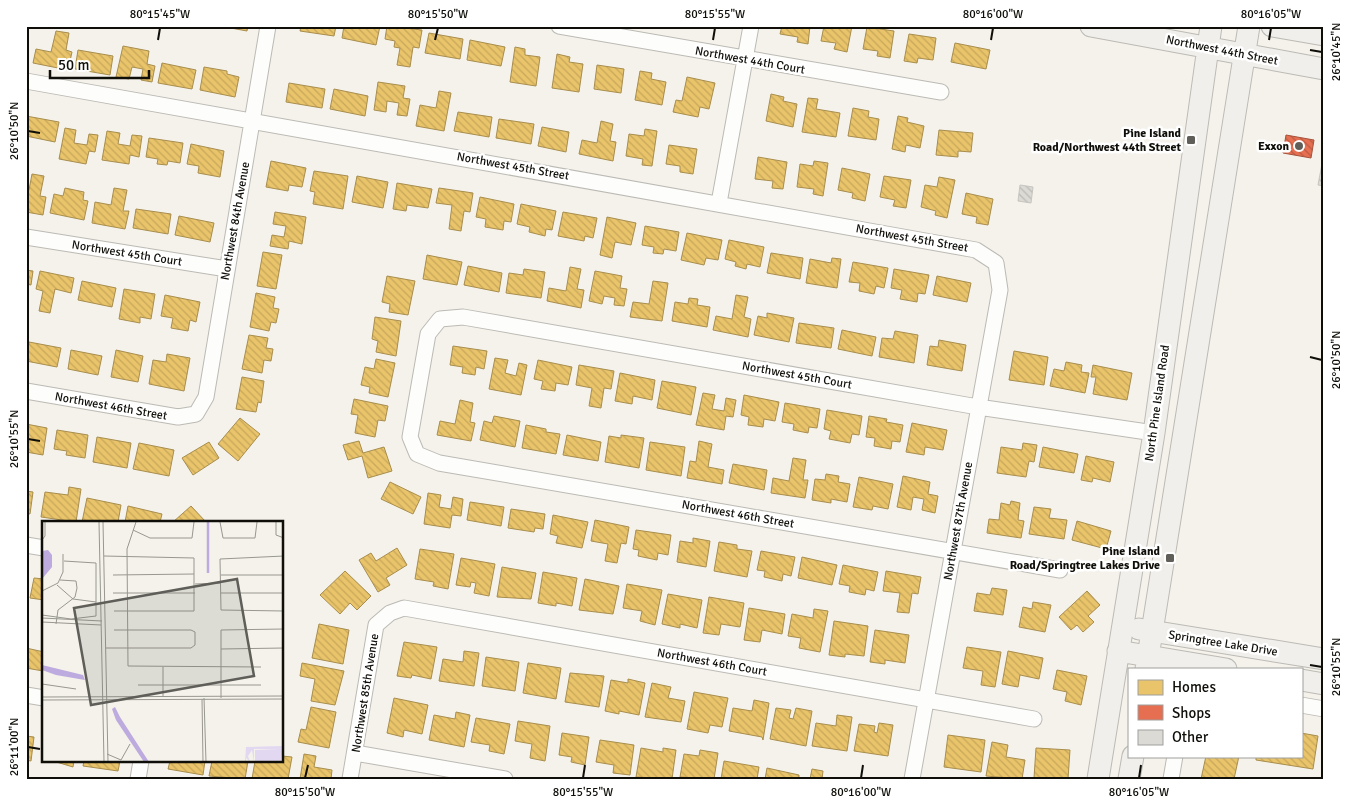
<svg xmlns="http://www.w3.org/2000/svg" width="1350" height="805" font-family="Signika,sans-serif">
  <defs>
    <pattern id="homes-back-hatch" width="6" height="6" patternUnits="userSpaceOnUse" patternTransform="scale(1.25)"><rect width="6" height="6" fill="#e9c46a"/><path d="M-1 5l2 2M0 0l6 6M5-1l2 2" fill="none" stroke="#c7a75b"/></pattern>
    <pattern id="shops-back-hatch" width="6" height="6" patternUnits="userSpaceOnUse" patternTransform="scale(1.25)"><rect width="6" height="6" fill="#e76f51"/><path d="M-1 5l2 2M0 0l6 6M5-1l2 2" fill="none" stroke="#ba5a41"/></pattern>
    <pattern id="building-back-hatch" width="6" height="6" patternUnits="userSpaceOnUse" patternTransform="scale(1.25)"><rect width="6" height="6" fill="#dbdad4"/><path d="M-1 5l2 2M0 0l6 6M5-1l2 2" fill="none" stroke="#bbbab5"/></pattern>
  </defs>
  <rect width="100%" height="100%" fill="#f4f2ea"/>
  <path fill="url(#homes-back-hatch)" stroke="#a88d4d" d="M220 26H248L247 31Z
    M301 26H336L334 36 300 31Z
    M344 26H380L376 45 342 38Z
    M387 26 422 30 419 48 413 47 410 67 397 65 400 48 394 47 395 41 385 39Z
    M782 26H810L808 44 797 42 798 37 780 34Z
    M824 26H852L847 52 834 49 836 43 821 41Z
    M867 27 894 31 890 58 877 56 878 51 863 49Z
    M56 31 69 33 66 50 72 52 68 70 33 63 36 49 51 52Z
    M429 33 463 39 460 59 425 53Z
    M909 34 936 38 933 60 918 58 917 63 904 61Z
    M470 40 505 47 501 66 467 60Z
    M955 43 990 50 986 69 951 62Z
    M123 46 149 51 147 64 155 66 152 82 141 80 143 69 132 67 129 79 116 77Z
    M515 47 525 49V55L540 57 536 86 510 82Z
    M78 50 113 56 110 75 75 69Z
    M557 54 570 57 569 62 583 64 579 92 552 88Z
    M162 63 196 70 192 89 158 83Z
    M597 65 624 69 621 93 594 89Z
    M204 67 227 71V74L239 77 235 97 200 90Z
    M640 71 652 73 651 79 666 82 662 105 635 100Z
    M687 77 715 83 709 109 700 107 698 117 673 112 676 100 682 101Z
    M378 82 405 86 403 98 410 99 407 116 397 115 399 103 387 101 386 112 374 110Z
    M289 83 325 89 322 108 286 102Z
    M334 89 368 96 365 116 330 109Z
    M439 91 451 93 444 131 416 126 420 105 436 108Z
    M771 94 784 97 783 101 797 104 793 127 766 121Z
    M808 98 818 99 816 109 840 113 836 137 802 132Z
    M853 108 869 111 868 117 879 119 876 140 848 136Z
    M458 112 492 117 489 137 454 131Z
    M26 116 59 122 55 142 26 136Z
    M898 116 908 118 907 122 924 126 920 148 906 145 905 152 892 149Z
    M499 119 534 124 531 144 496 138Z
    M601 121 613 124 610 141 616 142 613 161 579 154 582 140 597 143Z
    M542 127 569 132 566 152 538 146Z
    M65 128 76 130 74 143 87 145 89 134 98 135 95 152 89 151 86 164 59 159Z
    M645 129 657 131 652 166 642 165 643 159 626 156 629 134 644 136Z
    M939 130 973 133 971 152 958 151V157L936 155Z
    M107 131 120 133 118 144 130 146 132 135 142 136 139 157 130 155 129 164 102 160Z
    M149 138 183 143 180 163 168 161 167 165 157 164 158 159 146 157Z
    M191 144 224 151 220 177 198 173 199 166 187 164Z
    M669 145 697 149 693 174 680 172V166L666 164Z
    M758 157 787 162 783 189 772 188 773 181 755 179Z
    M271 161 306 168 302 187 289 185 288 191 266 187Z
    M814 161 828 163 823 196 813 194 814 189 797 187 800 164 813 166Z
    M842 168 870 174 865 201 852 198 853 193 838 190Z
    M314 171 348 176 343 209 313 204 315 192 310 191Z
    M32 174 44 176 40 196 46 197 43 215 26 212V190H29Z
    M357 176 388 182 383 208 352 202Z
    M884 176 911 180 906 208 893 206 895 200 880 197Z
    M939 177 955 180 947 218 935 215 936 211 921 207 925 185 937 187Z
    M397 183 432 189 428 208 407 205 406 211 393 209Z
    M65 188 84 192 83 200 88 201 84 220 50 213 54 194 63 196Z
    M114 188 127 190 123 211H129L125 229 92 223 95 202 111 205Z
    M439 188 473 193 470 212 464 211 461 231 449 229 452 205 436 203Z
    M966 193 993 199 988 225 976 223 977 217 962 214Z
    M480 197 514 204 511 222 504 221 503 230 485 227 486 219 476 217Z
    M521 204 556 211 552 230 546 229 545 236 529 232 530 227 517 224Z
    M136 209 171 214 168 234 133 228Z
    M275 212 306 217 302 244 289 241 288 249 270 246 272 235 284 237 286 226 273 224Z
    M563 212 597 218 593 238 585 236 584 241 558 236Z
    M179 216 214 223 210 242 175 235Z
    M607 217 636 223 631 245 615 242 612 258 600 255Z
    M645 226 679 232 676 251 664 249 663 254 653 253 654 247 642 245Z
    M687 233 722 240 718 260 706 258 704 265 681 260Z
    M729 240 764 247 760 267 747 264 746 269 735 266 736 262 725 259Z
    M263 252 282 255 276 289 257 286Z
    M771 253 803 258 800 279 767 273Z
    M427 255 462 262 457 285 423 279Z
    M832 258 841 259 837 288 806 283 810 259 831 263Z
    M853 262 888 268 884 288 876 286 874 294 859 291 860 283 849 282Z
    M468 266 502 273 499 292 464 285Z
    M570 267 581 269 577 289 584 290 581 308 547 301 549 288 566 291Z
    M524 269 545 272 541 298 506 293 509 273 523 275Z
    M894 269 929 275 925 294 918 293 917 302 900 299 902 290 891 288Z
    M26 270 33 271 31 285 26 284Z
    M40 271 74 278 71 293 55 289 50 313 39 311 43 291 36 289Z
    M595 271 622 276 620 288 627 289 624 306 614 305 615 298 604 296 602 304 589 301Z
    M387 276 415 281 408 315 389 312 390 304 382 302Z
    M937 276 971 283 967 302 933 295Z
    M82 281 116 288 112 307 78 300Z
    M653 281 668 283 662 321 630 317 633 302 649 304Z
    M124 289 155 294 151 319 140 317V323L119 319Z
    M256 293 275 297 273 308 279 309 276 323 271 322 269 331 250 327Z
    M165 295 200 302 196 322 190 320 188 331 171 328 173 318 161 316Z
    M736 295 748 297 744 317 751 319 748 337 713 330 716 316 732 319Z
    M689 298 698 299 697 305 710 307 707 327 672 321 675 302 688 304Z
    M767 313 794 318 789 342 754 335 758 316 767 318Z
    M375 317 401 321 396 356 376 352 378 341 372 339Z
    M799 323 834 328 831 348 796 343Z
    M842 330 876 337 872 356 838 349Z
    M895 331 918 335 914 363 879 357 882 338 893 339Z
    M249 335 268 338 266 348 273 349 271 361 264 360 262 373 242 369Z
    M939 340 966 345 962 371 927 365 930 346 938 347Z
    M29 342 61 348 57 367 26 361Z
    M453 346 487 351 484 369 476 367 475 375 462 373 463 367 450 365Z
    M71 350 102 356 98 375 68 369Z
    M116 350 143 356 138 382 111 377Z
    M1014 351 1048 357 1044 385 1009 380Z
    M167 354 190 358 184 391 149 384 153 360 166 362Z
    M495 358 508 360 505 373 516 376 519 363 527 365 521 395 489 389Z
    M376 359 395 363 388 397 369 393 370 387 361 385 365 367 374 369Z
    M538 360 572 367 568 385 556 383 555 391 541 389 543 381 534 379Z
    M1066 362 1082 365 1081 372 1089 373 1085 393 1050 386 1054 369 1064 371Z
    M579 365 614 371 611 389 604 388 601 408 589 406 592 388 576 385Z
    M1093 365 1132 373 1127 400 1093 394 1096 377H1091Z
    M620 373 655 380 652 400 633 396 632 404 615 401Z
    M242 377 264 381 261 403 258 402 256 412 236 409Z
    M662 381 696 387 691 415 657 408Z
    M703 393 715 395 712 409 724 411 726 398 736 400 733 417 726 416 724 430 696 425Z
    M744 395 779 402 775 421 764 419 763 427 748 425 749 417 741 415Z
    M354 399 388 406 385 421 378 420 375 437 355 433 358 415 351 414Z
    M460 400 473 403 470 422 475 423 471 441 437 435 440 421 455 424Z
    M785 403 820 409 817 428 809 427 808 433 793 430 794 424 782 422Z
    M827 410 862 416 859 435 852 434 850 443 829 439 831 431 824 429Z
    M494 416 520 421 515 447 480 440 484 421 492 423Z
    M869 416 887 419 886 422 903 425 900 442 892 441 891 449 874 446 875 438 866 437Z
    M240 418 260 434 238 461 218 444Z
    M912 423 947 430 943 450 925 447 924 455 906 452Z
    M26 424 47 428 43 455 26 452Z
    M526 425 546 429V432L560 434 556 454 522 448Z
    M57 430 88 435 85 458 66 455 67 451 54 449Z
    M567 435 601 442 598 461 563 455Z
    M621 435 644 438 639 468 605 462 609 436 621 438Z
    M97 437 131 443 127 468 93 462Z
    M359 441 363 453 384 447 392 471 368 478 362 456 348 460 343 445Z
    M699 441 712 444 708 467 724 470 722 484 687 478 690 461 696 462Z
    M209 442 219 458 193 475 182 458Z
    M650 442 685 447 681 476 646 470Z
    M139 443 174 450 169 476 133 469Z
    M1023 443 1037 445 1034 462 1029 461 1026 477 997 473 1001 447 1022 450Z
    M1043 447 1078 454 1074 473 1039 467Z
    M1086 456 1114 462 1110 482 1093 478 1092 482 1081 480Z
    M793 458 806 460 803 480H808L805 498 771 493 773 478 789 481Z
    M733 464 767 470 764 490 729 483Z
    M826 474 839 476 838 482 850 484 847 502 831 499V503L812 500 815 479 825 480Z
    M903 476 930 482 928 494 938 496 935 513 922 510 924 499 913 497 911 510 897 507Z
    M859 477 893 484 888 509 873 506 872 510 853 507Z
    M390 482 421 497 413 514 381 499Z
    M69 487 81 489 76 522 41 517 45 492 68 495Z
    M26 491 33 492 30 514 26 513Z
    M428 493 441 495 439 507 451 509 453 497 463 499 461 516 452 515 450 528 424 524Z
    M87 498 121 505 118 522H82Z
    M1011 501 1020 503 1018 520 1024 521 1021 538 987 533 989 519 999 520 1001 503 1010 505Z
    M470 502 504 507 501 526 467 520Z
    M128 506 162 514 160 522H125Z
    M191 506 206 522H173Z
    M1034 507 1051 509 1049 518 1067 520 1064 539 1029 534Z
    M511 509 545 514 543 529 535 528 534 532 508 528Z
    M553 515 588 522 582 548 556 543 558 536 550 534Z
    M595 520 629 527 626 544 621 543 617 563 605 561 608 544 591 541Z
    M1077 521 1111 531 1106 549 1072 540Z
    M636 530 671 535 668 555 658 553 657 560 638 556 639 550 633 549Z
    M693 538 710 541 706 567 677 562 680 541 693 543Z
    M719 542 737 545V549L752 551 747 577 714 571Z
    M397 548 407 565 386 578 390 585 378 592 359 560 371 553 376 561Z
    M420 549 454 554 448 589 433 586 434 582 415 579Z
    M761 551 795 557 791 576 783 574 782 581 764 577 765 571 757 570Z
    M802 557 837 565 832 585 798 578Z
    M461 558 495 564 489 596 474 593 476 583 471 582 470 587 456 585Z
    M843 565 878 572 874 591 866 589 865 595 849 592 850 586 839 584Z
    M502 567 536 573 531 599 497 597Z
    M345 571 371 596 357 610 350 603 340 614 320 595Z
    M886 571 921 577 918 594 912 593 909 613 897 612 900 593 883 591Z
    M543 572 577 578 572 606 556 603V606L538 603Z
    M34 578 44 579V600L30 598Z
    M585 579 619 586 613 614 579 610Z
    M627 584 662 590 655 625 640 621 642 611 623 608Z
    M992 588 1007 590 1003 615 974 611 977 593 990 595Z
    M1087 591 1100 605 1088 616 1094 622 1083 632 1077 625 1071 630 1059 617Z
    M668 594 702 600 697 628 680 624V628L662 624Z
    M709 597 744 603 740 627 721 624 719 635 703 633Z
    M1033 602 1051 605 1045 632 1019 627 1023 607 1032 609Z
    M749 608 785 614 782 634 762 630 760 642 744 640Z
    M814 609 828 611 820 652 799 648 801 638 788 636 792 614 813 618Z
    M834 621 868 626 864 656 845 654V657L829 655Z
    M319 624 349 630 343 664 312 658Z
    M875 630 909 635 905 663 885 660V664L870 662Z
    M404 642 437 647 431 679 412 675 411 678 397 676Z
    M967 647 1001 652 995 687 981 685 983 671 963 668Z
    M26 648 44 652 43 671 26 668Z
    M464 651 479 653 474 686 439 681 443 659 463 662Z
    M1008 651 1043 658 1039 679 1020 675 1018 687 1002 684Z
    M486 657 519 662 515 691 482 686Z
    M302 663 344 671 335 705 311 701 315 679 300 676Z
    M528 663 561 668 556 699 523 693Z
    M1057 670 1087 676 1081 705 1065 701 1067 692 1053 689Z
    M570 673 604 676 599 707 565 702Z
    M628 679 645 683 639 715 619 711V714L605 711 611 680 628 683Z
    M652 683 671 687 668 698 685 701 681 722 645 717Z
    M694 692 728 698 722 727 710 725 708 733 687 729Z
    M394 698 428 705 422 734 404 730 403 737 387 733Z
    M754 700 769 703 763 740 762 737 729 731 733 708 752 711Z
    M311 707 336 712 329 748 298 742 301 729 306 730Z
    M776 708 791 710 789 718 793 719 796 708 812 711 806 746 770 739Z
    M456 712 470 715 464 747 429 740 434 715 455 719Z
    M837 715 852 717 847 751 812 746 816 723 836 726Z
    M476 718 510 724 504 754 489 751 490 745 471 742Z
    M518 721 550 726 545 761 530 758 532 744 515 741Z
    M879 723 893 725 888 756 854 751 859 724 875 726 874 732 877 733Z
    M562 733 589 737 585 765 571 762 572 757 559 755Z
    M1301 733 1318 736 1313 769 1256 760V756H1301Z
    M948 735 985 740 981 772 944 767Z
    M26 736 34 737 31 761 26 760Z
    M600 740 634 745 630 775 613 773 614 765 596 762Z
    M992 742 1008 745 1006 757 1025 760 1022 779 986 776Z
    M641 748 663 752V748L676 750 672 779 636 777Z
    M1036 748 1070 750 1068 779 1034 778Z
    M700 750 718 753 714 779 680 777 684 754 699 756Z
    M304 754 316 756 314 767 332 770 331 779H300Z
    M282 756 292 757 288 779H252L255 761H282Z
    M1206 756H1239L1234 779H1201Z
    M53 761H74L73 767Z
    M84 761H120L118 771 83 766Z
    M170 761H205L203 775 168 769Z
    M212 761H248L245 779 209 776Z
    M724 761 759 767 757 779H721Z
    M767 768 799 775V779H765Z
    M812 769 823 771 822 779H810Z"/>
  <path fill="url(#shops-back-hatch)" stroke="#a6523b" d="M1286 135 1314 140 1311 158 1283 153Z"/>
  <path fill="url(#building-back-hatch)" stroke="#c7c5bf" d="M1324 153V186L1318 185Z
    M1020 185 1033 187 1031 203 1018 201Z"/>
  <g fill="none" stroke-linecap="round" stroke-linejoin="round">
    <g stroke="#bcbab4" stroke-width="17">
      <path id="street" d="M559 26 941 92
        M26 81 976 250 996 263 1000 290 912 779
        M719 203 751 26
        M26 237 227 269
        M26 391 178 417 196 414 206 397 268 26
        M26 545 44 548
        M1060 570 439 463 417 454 410 437 428 334 440 319 463 317 978 407 1154 433
        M26 695 44 698
        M1301 705 1324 709
        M355 753 505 779
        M138 779 141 761
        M350 779 376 625 390 613 404 608 1034 719
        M1171 779 1175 756"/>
    </g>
    <g stroke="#bcbab4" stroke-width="23">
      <path id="secondary" d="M1091 26 1324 69
        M1272 26 1324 35
        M1139 629 1324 659
        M1118 651 1226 669
        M1146 669 1249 26
        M1301 680 1324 684
        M1098 779 1154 433 1211 26
        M1129 779 1133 756"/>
    </g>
    <use href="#street" stroke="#fdfdfc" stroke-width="15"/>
    <use href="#secondary" stroke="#f0efeb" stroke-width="21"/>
  </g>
  <path fill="none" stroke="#0f0e09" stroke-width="2" d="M158 40 160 28M435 40 438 28M713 40 715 28M991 40 993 28M1269 40 1271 28M1310 50 1322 52M28 131 40 133M1310 357 1322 360M28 439 40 441M1310 665 1322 667M28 747 40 749M305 778 308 765M583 778 585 765M861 778 863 765M1139 778 1141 765"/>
  <g fill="#5f5e58" stroke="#fff" stroke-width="2">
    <rect x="1186" y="135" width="10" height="10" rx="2.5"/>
    <circle cx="1299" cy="146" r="5"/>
    <rect x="1165" y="553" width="10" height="10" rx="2.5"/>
  </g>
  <g text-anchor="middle" stroke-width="5" stroke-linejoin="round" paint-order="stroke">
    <g font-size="12" fill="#0f0e09" stroke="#fff">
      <text transform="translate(1222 50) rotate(11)" y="4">Northwest 44th Street</text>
      <text transform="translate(750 60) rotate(10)" y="4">Northwest 44th Court</text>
      <text transform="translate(513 166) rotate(10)" y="4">Northwest 45th Street</text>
      <text transform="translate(235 221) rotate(-80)" y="4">Northwest 84th Avenue</text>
      <text transform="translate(912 238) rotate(10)" y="4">Northwest 45th Street</text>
      <text transform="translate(127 253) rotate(9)" y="4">Northwest 45th Court</text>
      <text transform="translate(797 375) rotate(10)" y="4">Northwest 45th Court</text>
      <text transform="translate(1157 403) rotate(-82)" y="4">North Pine Island Road</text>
      <text transform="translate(111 406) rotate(10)" y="4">Northwest 46th Street</text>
      <text transform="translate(738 514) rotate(10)" y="4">Northwest 46th Street</text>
      <text transform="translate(958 521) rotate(-80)" y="4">Northwest 87th Avenue</text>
      <text transform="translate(1223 643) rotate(9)" y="4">Springtree Lake Drive</text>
      <text transform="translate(712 662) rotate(10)" y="4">Northwest 46th Court</text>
      <text transform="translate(365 693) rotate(-81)" y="4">Northwest 85th Avenue</text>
    </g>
    <g font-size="12" font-weight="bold" fill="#0f0e09" stroke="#fff" text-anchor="end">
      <text x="1181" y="137">Pine Island<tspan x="1181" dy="14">Road/Northwest 44th Street</tspan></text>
      <text x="1289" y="150">Exxon</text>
      <text x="1160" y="555">Pine Island<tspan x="1160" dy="14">Road/Springtree Lakes Drive</tspan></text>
    </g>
  </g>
  <g transform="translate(42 521)">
    <rect width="241" height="241" fill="#f4f2ea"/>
    <path d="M241 225 239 241H213V229L237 228H212V241L210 229 206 235 208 241 204 237V241H203L204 226Z" fill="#e2d8f2"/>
    <path d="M6 29 10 34V46L0 58V30ZM0 144 41 154 43 159 14 154 0 149ZM73 186 78 196 107 241H102L74 199 70 188Z" fill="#bdaade"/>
    <path fill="none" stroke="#bdaade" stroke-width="2.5" d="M166 1V52"/>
    <path fill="none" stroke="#989790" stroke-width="1" d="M57 1 62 241M61 1 66 241M94 1 85 28 86 145 219 146M178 1 181 17H213L215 1M234 1V14L242 17M91 9 108 17H150L152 1M0 19 3 15V1M62 35 152 37V90H72M242 35 178 38 179 89 242 90M71 54 152 53M179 54H242M153 63 179 62M15 64 31 78 54 81M0 70 16 62 21 51V33M71 72H153M179 72H242M0 94 29 98 54 95V42L22 40M0 97 60 100M0 101 59 104M14 103 16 89 33 76 35 67 34 60 18 59M64 127H149L153 124V111L149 109H72M179 128 242 127M121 146V175M0 163 34 168M96 164H219M0 176 242 175M162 177 164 241M179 177V109L242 108M160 178 161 241M0 179 242 178M65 233 79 239 88 223"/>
    <path fill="#5f5e58" fill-opacity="0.15" stroke="#5f5e58" stroke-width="2.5" d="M195 58 212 155 49 184 32 87Z"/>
    <rect width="241" height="241" fill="none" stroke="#0f0e09" stroke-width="2.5"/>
  </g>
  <rect width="1350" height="805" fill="none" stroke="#ffffff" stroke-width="55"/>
  <rect x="1128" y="668" width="175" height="90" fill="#ffffff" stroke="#9f9f9d"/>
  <rect x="1138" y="680" width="25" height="15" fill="#e9c46a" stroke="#9f9f9d"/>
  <text x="1172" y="692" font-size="15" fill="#0f0e09">Homes</text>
  <rect x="1138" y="705" width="25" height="15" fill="#e76f51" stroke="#9f9f9d"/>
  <text x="1172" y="718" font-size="15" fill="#0f0e09">Shops</text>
  <rect x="1138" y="730" width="25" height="15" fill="#dbdad4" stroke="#9f9f9d"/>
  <text x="1172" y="742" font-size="15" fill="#0f0e09">Other</text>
  <path d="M50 70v8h99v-8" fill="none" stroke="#0f0e09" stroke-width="2.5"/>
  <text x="58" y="70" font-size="15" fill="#0f0e09" stroke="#ffffff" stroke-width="4" paint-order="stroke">50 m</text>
  <rect x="28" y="28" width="1294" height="750" fill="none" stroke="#0f0e09" stroke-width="2"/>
  <g font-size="12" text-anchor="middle" fill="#0f0e09">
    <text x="160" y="18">80°15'45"W</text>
    <text x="438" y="18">80°15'50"W</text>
    <text x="715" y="18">80°15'55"W</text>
    <text x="993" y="18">80°16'00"W</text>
    <text x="1271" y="18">80°16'05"W</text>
    <text transform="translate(1336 52) rotate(-90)" y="4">26°10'45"N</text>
    <text transform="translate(14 131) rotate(-90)" y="4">26°10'50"N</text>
    <text transform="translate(1336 360) rotate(-90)" y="4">26°10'50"N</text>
    <text transform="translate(14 439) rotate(-90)" y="4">26°10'55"N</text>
    <text transform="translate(1336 667) rotate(-90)" y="4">26°10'55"N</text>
    <text transform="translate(14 747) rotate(-90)" y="4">26°11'00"N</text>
    <text x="305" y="796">80°15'50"W</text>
    <text x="583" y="796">80°15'55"W</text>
    <text x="861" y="796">80°16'00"W</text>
    <text x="1139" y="796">80°16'05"W</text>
  </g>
</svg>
